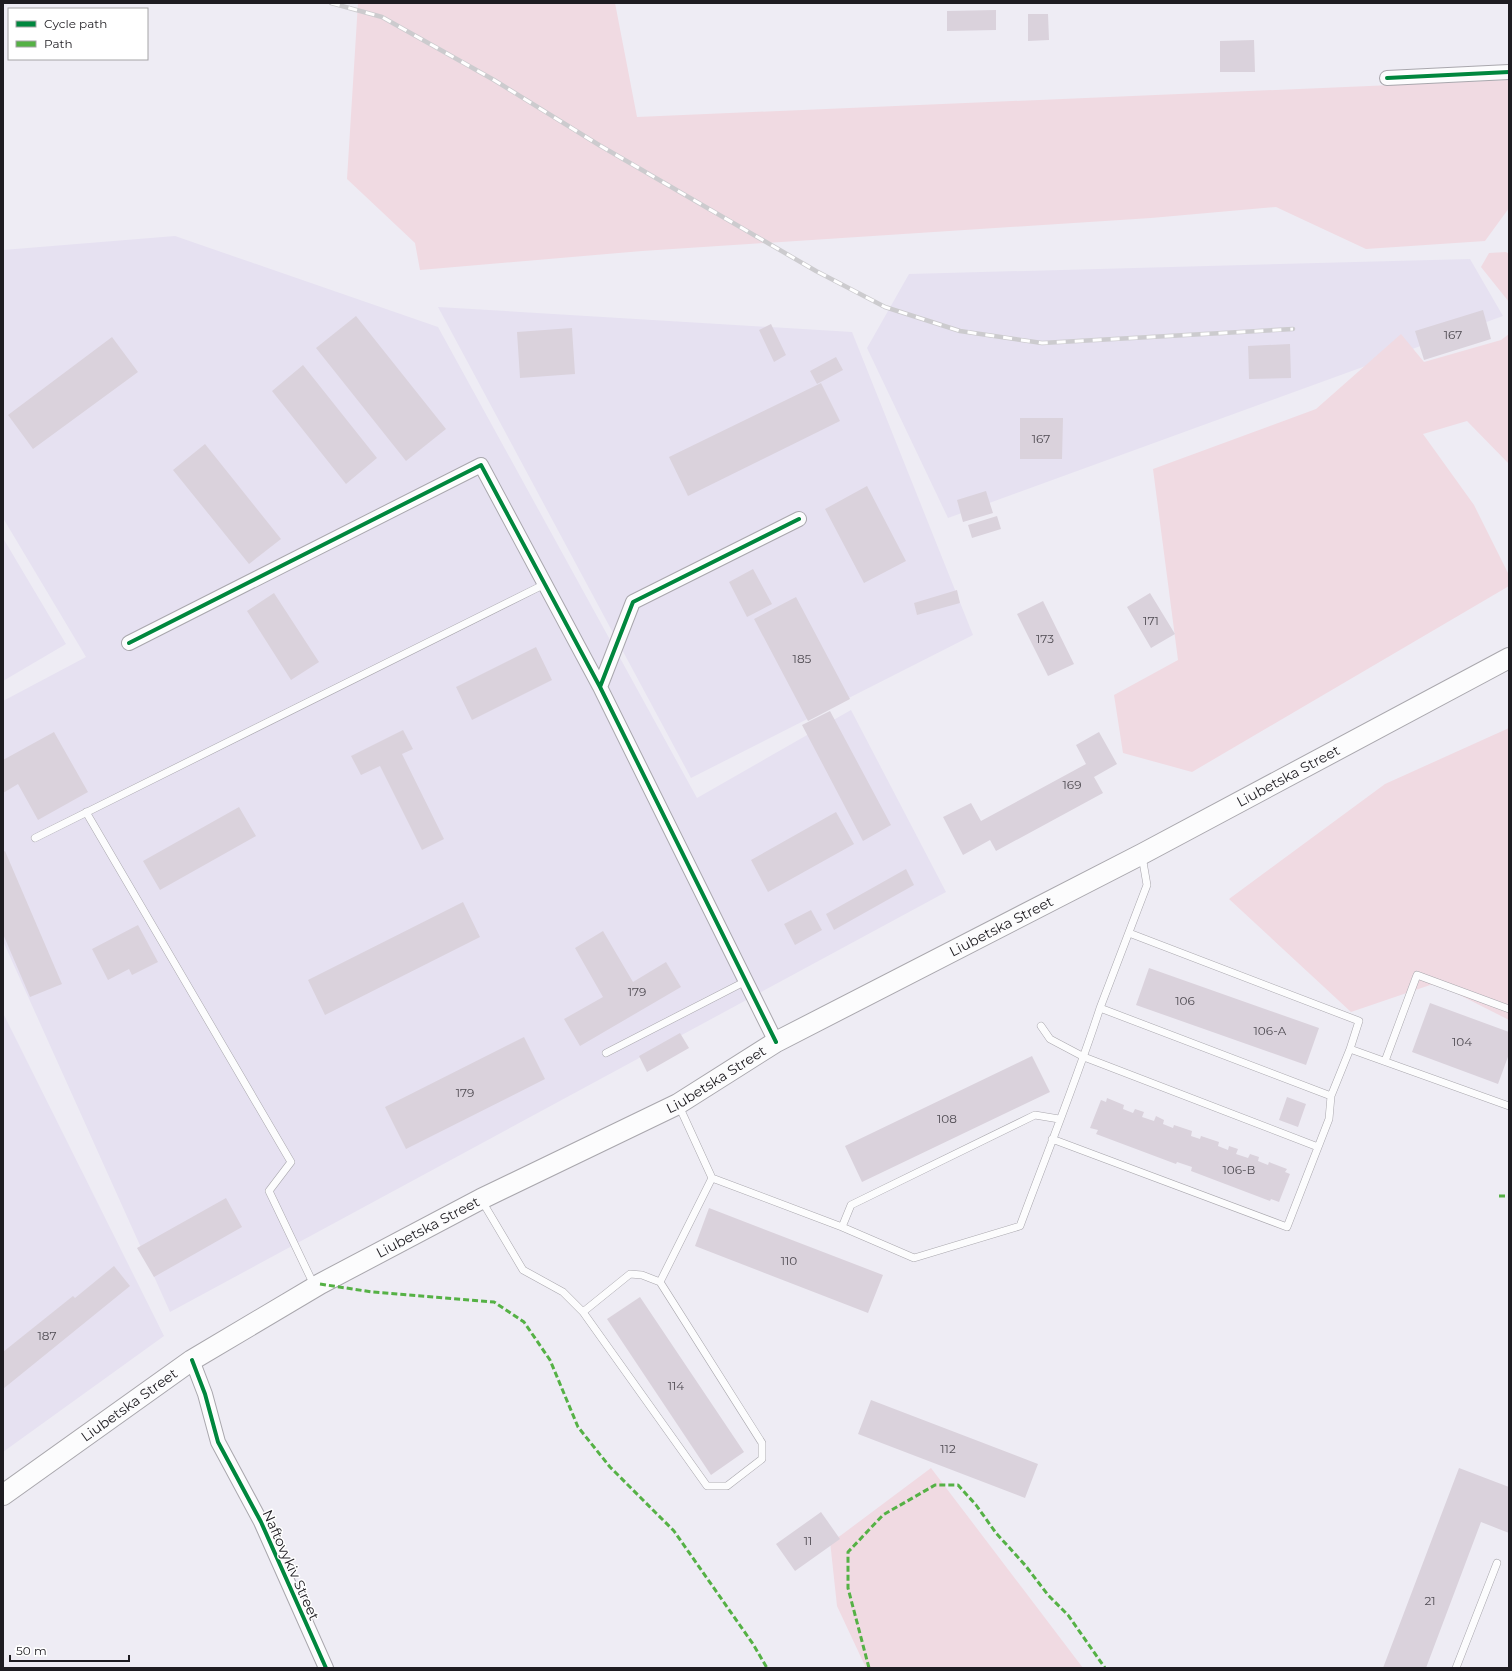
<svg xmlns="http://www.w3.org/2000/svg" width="1512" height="1671" font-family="Montserrat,sans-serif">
  <rect width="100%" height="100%" fill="#eeecf4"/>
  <path fill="#e6e1f1" d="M175 236 438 327 697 798 851 710 946 892 170 1312 3 941V701L86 657 3 518V250Z
    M1470 259 1503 316 948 518 867 348 909 274Z
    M438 307 852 332 973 635 691 778Z
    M3 538 66 644 3 681Z
    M3 1013 164 1336 3 1452Z"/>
  <path fill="#f0dae2" d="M358 3H615L637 117 1509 80V208L1485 241 1366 249 1276 207 1151 218 642 251 420 270 415 243 347 179Z
    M1506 252 1509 254V302L1481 267 1489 253Z
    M1401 334 1424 362 1501 340 1509 334V464L1467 421 1423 434 1474 505 1509 575V586L1192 772 1123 753 1114 695 1178 660 1153 469 1316 409Z
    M1509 728V1020L1436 983 1351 1012 1229 899 1385 784Z
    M931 1468 1083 1668H866L837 1606 830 1541 840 1536Z"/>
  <path fill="#dad2dc" d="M996 10V30L947 31V11Z
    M1028 14H1048L1049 40 1028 41Z
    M1254 40 1255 72H1220V41Z
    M1483 310 1491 339 1424 360 1415 331Z
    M356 316 446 429 406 461 316 348Z
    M771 324 786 355 774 362 759 330Z
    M572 328 575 374 520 378 517 332Z
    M112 337 138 372 33 449 8 415Z
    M1290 344 1291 378 1249 379 1248 346Z
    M836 357 843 370 817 384 810 371Z
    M303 365 377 458 346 484 272 391Z
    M821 383 840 421 688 496 669 457Z
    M1020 418H1063L1062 459H1020Z
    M205 444 281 539 249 564 173 470Z
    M867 486 906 561 864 583 825 509Z
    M986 491 993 513 963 522 957 500Z
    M997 516 1001 529 972 538 968 525Z
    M753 569 772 604 747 617 729 582Z
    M957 590 960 603 917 615 914 603Z
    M274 593 319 662 291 680 247 611Z
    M1150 593 1175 634 1151 648 1127 607Z
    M796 597 850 699 808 721 754 619Z
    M1043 601 1074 664 1048 676 1017 614Z
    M536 647 552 680 472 720 456 687Z
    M830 711 891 825 863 841 802 725Z
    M403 730 413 749 402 754 444 839 422 850 380 766 361 775 351 756Z
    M54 732 88 792 38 820 18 784 3 793V760Z
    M1099 732 1117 764 1094 777 1103 793 996 851 990 840 963 855 943 817 971 803 981 821 1086 764 1076 745Z
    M239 807 256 836 160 890 143 861Z
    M836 812 854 844 768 892 751 860Z
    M5 851 62 984 30 997 3 934V852Z
    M906 869 914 885 834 930 826 914Z
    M463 902 480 937 325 1015 308 980Z
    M811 910 822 930 795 945 784 924Z
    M138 925 158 962 132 975 129 969 108 980 92 949Z
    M603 931 633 982 666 962 681 987 580 1046 564 1019 603 997 575 948Z
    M1149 968 1319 1028 1306 1065 1136 1005Z
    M1430 1003 1509 1032V1054L1498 1084 1412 1052Z
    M680 1033 689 1048 647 1072 639 1056Z
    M524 1037 545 1079 406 1149 385 1107Z
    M1032 1056 1050 1092 862 1182 845 1146Z
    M1287 1097 1306 1104 1298 1127 1279 1120Z
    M1107 1098 1124 1105 1123 1109 1133 1113 1135 1109 1144 1112 1142 1117 1154 1121 1156 1116 1164 1120 1163 1124 1173 1128 1174 1125 1192 1131 1191 1136 1200 1139 1201 1136 1219 1142 1218 1146 1228 1150 1229 1146 1238 1149 1236 1154 1248 1158 1250 1154 1259 1157 1258 1161 1268 1165 1269 1162 1287 1169 1285 1172 1290 1174 1279 1202 1271 1199 1270 1201 1191 1171 1192 1167 1177 1162 1176 1164 1096 1134 1098 1130 1090 1128 1101 1100 1106 1102Z
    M226 1198 242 1227 154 1277 137 1248Z
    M709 1208 883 1275 868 1313 695 1246Z
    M114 1266 130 1286 3 1389V1352L73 1296 75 1298Z
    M640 1297 744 1452 711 1475 607 1319Z
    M871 1400 1038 1464 1025 1498 858 1434Z
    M1459 1468 1509 1487V1533L1481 1522 1426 1668H1383Z
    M821 1512 840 1539 795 1571 776 1544Z"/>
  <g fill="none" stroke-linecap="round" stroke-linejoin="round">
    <g stroke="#a9a7ad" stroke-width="8">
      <path id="lane" d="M86 812 291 1162 269 1191 314 1285
        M35 838 545 584
        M1142 856 1147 885 1100 1008 1331 1096 1350 1049 1509 1106
        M1129 933 1359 1021 1350 1049
        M1041 1026 1050 1039 1084 1057 1318 1147
        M606 1053 746 981
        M1385 1061 1417 975 1509 1009
        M679 1106 712 1178 842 1227 914 1258 1020 1226C1047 1153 1076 1082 1100 1008
        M1052 1139 1287 1227 1329 1119 1331 1096
        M482 1201 523 1270 563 1292 583 1312 707 1486H727L762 1459V1443L660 1282 642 1275 630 1274 583 1312
        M842 1227 851 1205 1035 1115 1059 1119
        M660 1282 712 1178
        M1456 1668 1497 1563"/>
    </g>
    <g stroke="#a9a7ad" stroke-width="16">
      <path id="street" d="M1387 78 1509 72
        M129 643 481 465 600 687
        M776 1042 600 687 633 602 799 519
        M192 1360 205 1394 218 1442 261 1522 326 1668"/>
    </g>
    <g stroke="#a9a7ad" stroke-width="22">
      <g id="secondary">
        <path id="s1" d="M3 1495 192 1360 320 1284 481 1199 678 1104 776 1042 1142 854 1509 658"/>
      </g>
    </g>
    <use href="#lane" stroke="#fcfcfd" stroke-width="7"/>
    <use href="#street" stroke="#fcfcfd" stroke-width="14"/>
    <use href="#secondary" stroke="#fcfcfd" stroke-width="20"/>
    <g stroke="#cccbce" stroke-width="4.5">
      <path id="rail" d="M331 3 382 17 494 80 599 145 816 271 885 307 960 331 1042 343 1293 329"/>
    </g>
    <use href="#rail" stroke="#fff" stroke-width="3" stroke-dasharray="9" stroke-linecap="butt"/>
    <path stroke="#55b145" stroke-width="3" stroke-dasharray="6 3" stroke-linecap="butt" d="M1499 1196H1509
      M320 1284 372 1292 494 1302 524 1322 550 1360 578 1427 610 1467 674 1531 753 1644 767 1668
      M869 1668 848 1588V1552L883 1515 935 1485H958L976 1505 996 1533 1025 1565 1048 1595 1068 1615 1105 1668"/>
    <g stroke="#fff" stroke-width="6">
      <path id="cycleway" d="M1387 78 1509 72
        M129 643 481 465 600 687
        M776 1042 600 687 633 602 799 519
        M192 1360 205 1394 218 1442 261 1522 326 1668"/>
    </g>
    <use href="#cycleway" stroke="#00873e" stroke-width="4"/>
  </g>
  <g text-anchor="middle" stroke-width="3" stroke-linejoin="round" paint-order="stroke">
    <g font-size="12" fill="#504c53">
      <text x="1453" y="339">167</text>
      <text x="1041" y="443">167</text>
      <text x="1151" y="625">171</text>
      <text x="1045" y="643">173</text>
      <text x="802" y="663">185</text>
      <text x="1072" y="789">169</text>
      <text x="637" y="996">179</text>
      <text x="1185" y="1005">106</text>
      <text x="1270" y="1035">106-А</text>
      <text x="1462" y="1046">104</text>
      <text x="465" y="1097">179</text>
      <text x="947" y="1123">108</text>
      <text x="1239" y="1174">106-В</text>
      <text x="789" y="1265">110</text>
      <text x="47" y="1340">187</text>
      <text x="676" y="1390">114</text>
      <text x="948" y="1453">112</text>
      <text x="808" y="1545">11</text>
      <text x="1430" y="1605">21</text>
    </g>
    <g font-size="14" fill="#1e1c21" stroke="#fff">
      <text dy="5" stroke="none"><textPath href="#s1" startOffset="1475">Liubetska Street</textPath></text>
      <text dy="5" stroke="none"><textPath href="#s1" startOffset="1151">Liubetska Street</textPath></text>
      <text dy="5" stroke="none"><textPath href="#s1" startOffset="827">Liubetska Street</textPath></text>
      <text dy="5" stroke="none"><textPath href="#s1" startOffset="503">Liubetska Street</textPath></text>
      <text dy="5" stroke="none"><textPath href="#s1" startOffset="155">Liubetska Street</textPath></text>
      <text transform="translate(291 1565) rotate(66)" y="5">Naftovykiv Street</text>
    </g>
  </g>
  <rect width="1512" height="1671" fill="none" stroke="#1e1c21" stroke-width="8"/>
  <rect x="8" y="8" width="140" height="52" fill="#ffffff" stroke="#a5a4a6"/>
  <rect x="16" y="21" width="20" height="6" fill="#00873e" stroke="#a5a4a6"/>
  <text x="44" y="28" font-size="12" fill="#1e1c21">Cycle path</text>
  <rect x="16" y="41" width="20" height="6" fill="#55b145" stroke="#a5a4a6"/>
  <text x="44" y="48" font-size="12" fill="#1e1c21">Path</text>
  <path d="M10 1655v6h119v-6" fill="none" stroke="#1e1c21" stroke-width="2"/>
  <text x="16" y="1655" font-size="12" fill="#1e1c21" stroke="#ffffff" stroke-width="3" paint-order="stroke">50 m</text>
</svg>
